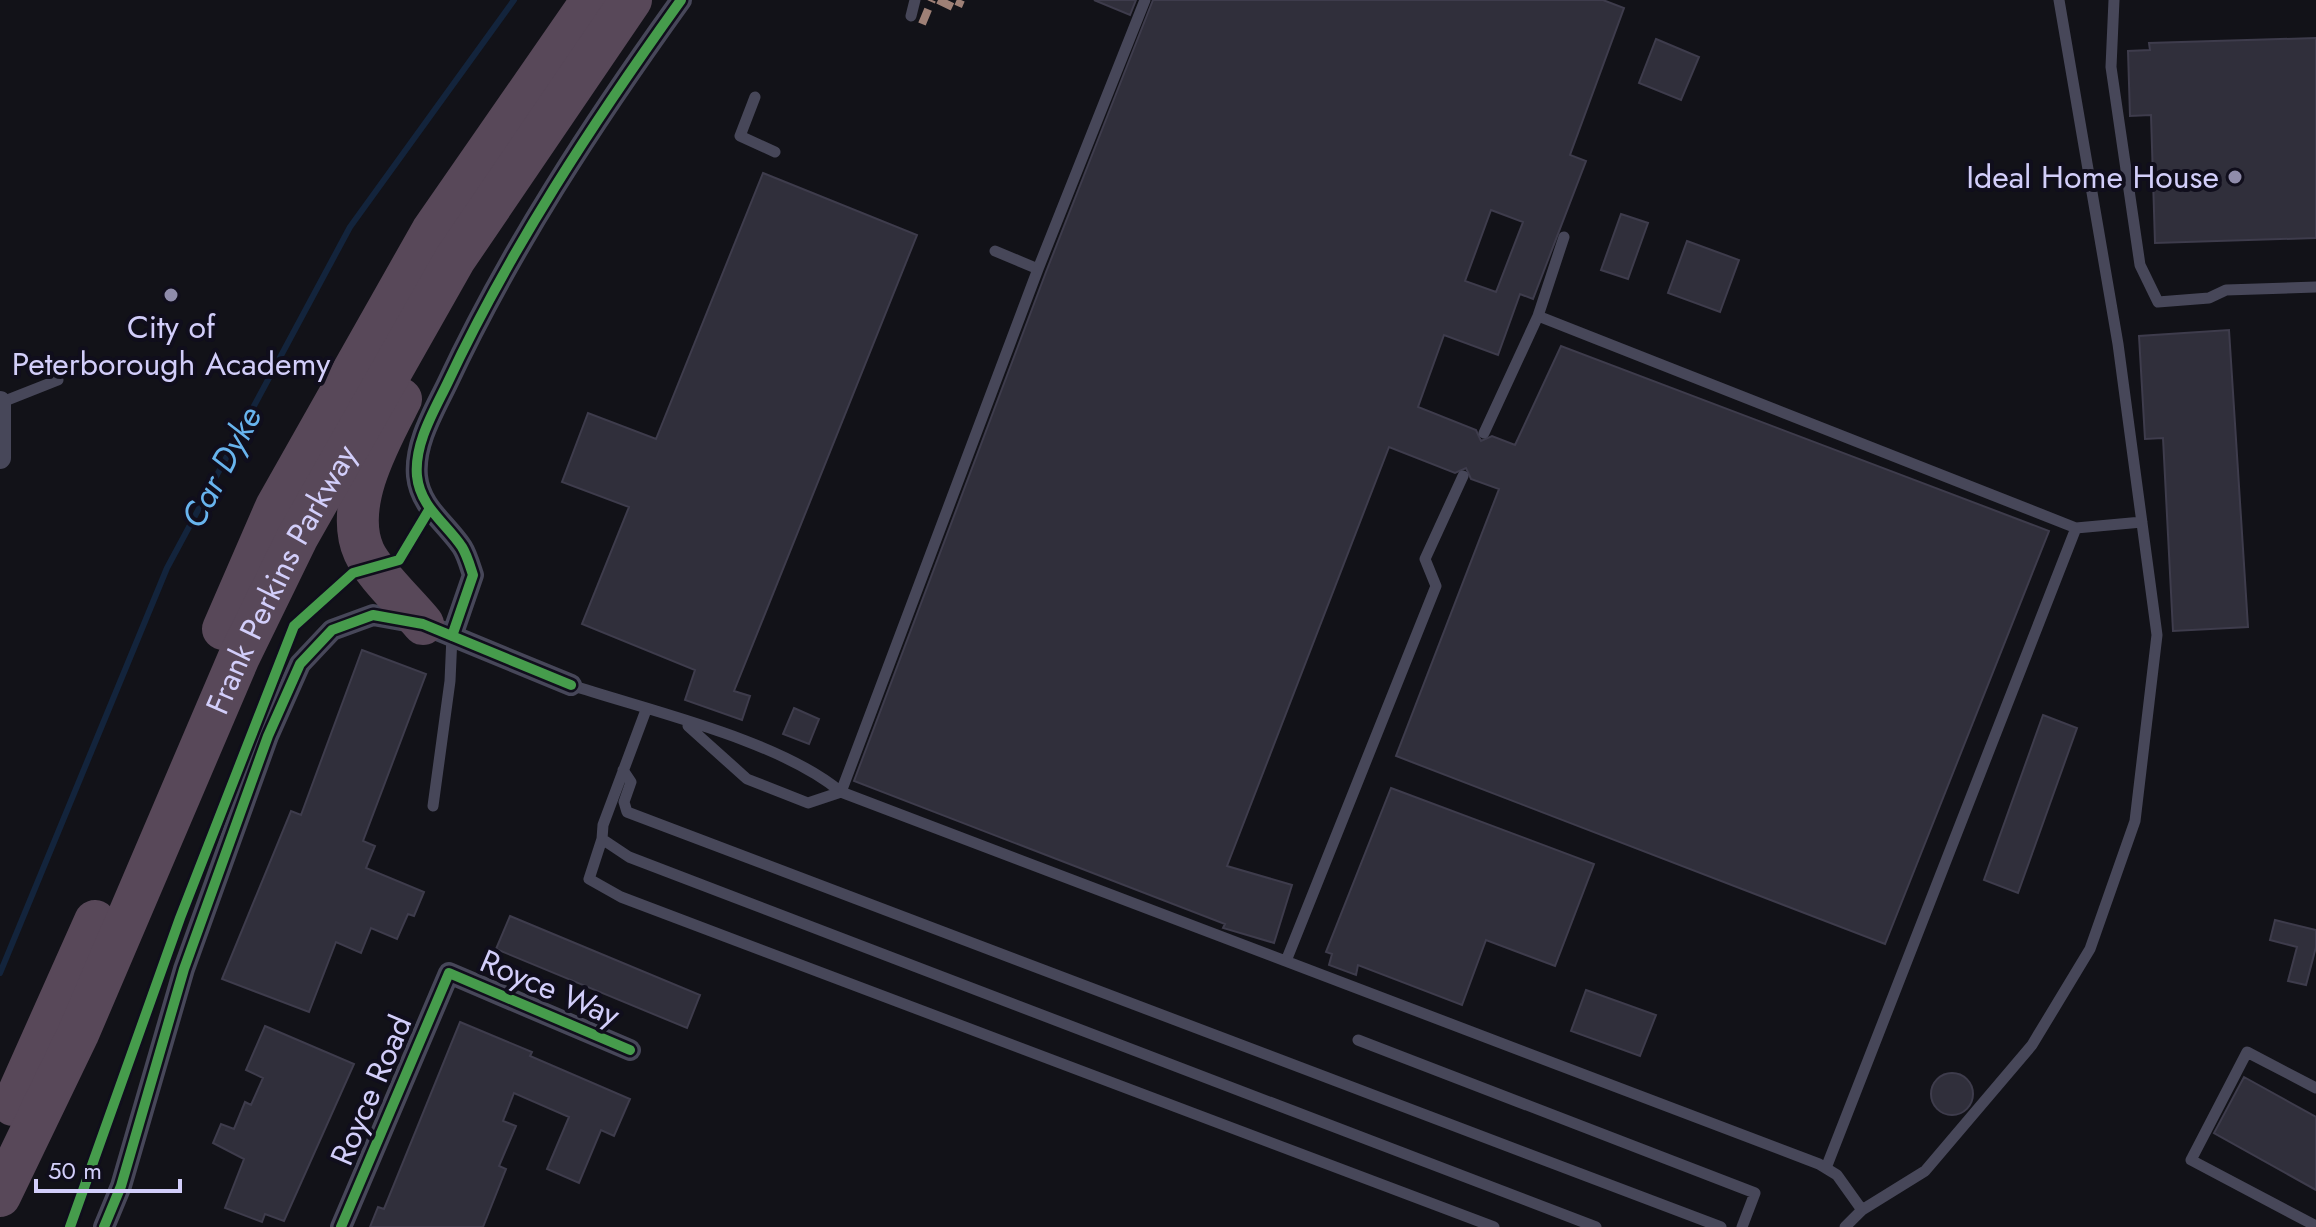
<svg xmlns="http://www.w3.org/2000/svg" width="2316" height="1227" font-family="Jost,sans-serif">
  <rect width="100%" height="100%" fill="#121218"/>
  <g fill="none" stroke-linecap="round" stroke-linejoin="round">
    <path stroke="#13243c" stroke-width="6" d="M0 973 167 568 350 227 514 0"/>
  </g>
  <path fill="#302f3b" stroke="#3e3c4c" stroke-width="2" fill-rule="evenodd" d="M1094 0H1136L1130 15Z
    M1153 0H1603L1624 8 1570 155 1586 161 1533 299 1520 294 1498 355 1444 335 1418 407 1476 430 1481 441 1492 436 1515 445 1561 346 2049 531 1885 944 1396 756 1499 489 1471 479 1466 468 1455 473 1389 447 1227 866 1292 885 1274 943 1223 928 1225 924 854 781 1046 272ZM1491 210 1523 222 1496 292 1465 281Z
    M2316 38V238L2155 243 2151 115 2130 116 2128 51 2150 50 2149 43Z
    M1656 39 1699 57 1681 100 1639 83Z
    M763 173 917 235 734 691 750 696 742 720 685 700 695 670 582 624 629 507 562 482 588 413 656 439Z
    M1621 214 1648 223 1628 279 1601 270Z
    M1687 241 1739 260 1720 312 1668 293Z
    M2229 330 2248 627 2173 631 2163 438 2145 439 2139 336Z
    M362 650 426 674 363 841 375 846 366 868 424 892 414 916 408 914 397 939 371 928 361 953 336 942 309 1012 222 979 291 811 301 815Z
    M794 708 819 719 809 744 783 734Z
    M2043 715 2077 728 2018 893 1984 880Z
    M1391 788 1594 864 1555 966 1486 940 1462 1005 1358 965 1356 975 1329 965 1332 954 1326 952Z
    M510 916 700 995 687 1028 496 949Z
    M2275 920 2316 930V947L2306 985 2288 981 2297 947 2270 940Z
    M1586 990 1656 1015 1640 1056 1571 1031Z
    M460 1022 532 1052 530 1056 630 1099 614 1136 601 1130 579 1183 547 1169 569 1117 514 1093 503 1121 516 1126 499 1166 506 1169 483 1227H370L378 1207 384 1209Z
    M265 1026 354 1064 284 1221 265 1214 262 1222 225 1208 244 1159 213 1143 221 1124 234 1129 245 1102 251 1105 263 1078 246 1070Z
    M1931 1094a21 21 0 1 1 42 0a21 21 0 1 1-42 0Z
    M2244 1077 2316 1117V1190L2214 1133Z"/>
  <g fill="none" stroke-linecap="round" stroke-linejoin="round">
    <path stroke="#474759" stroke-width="11" d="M2114 0 2111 67 2140 265 2158 302 2209 298 2226 290 2316 287
      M911 16 915 0
      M755 97 740 136 775 152
      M995 251 1038 269
      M1538 316 2076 528 1826 1168
      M0 403 58 380
      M1484 433 1538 316 1564 237
      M2076 528 2142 522
      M571 685C650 711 779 740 841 792L1819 1164 1837 1175 1862 1210 1845 1227
      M646 710 603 825 602 839 629 857 1596 1227
      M688 726 747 779 808 803 841 792
      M623 770 631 782 624 802 627 812 1721 1227
      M841 792 1038 269 1145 0
      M433 806 450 681 452 636
      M602 839 589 879 621 897 1494 1227
      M1286 961 1436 586 1425 559 1463 476
      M1358 1040 1755 1193 1742 1227
      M2316 1088 2247 1052 2191 1160 2316 1226
      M1862 1210 1925 1171 2032 1045 2090 949 2135 821 2157 635 2118 344 2059 0"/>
    <path stroke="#474759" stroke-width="22" d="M0 402V458
      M452 636 473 575C470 566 467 555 462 547 446 523 420 507 417 476 414 444 434 411 447 384 510 249 594 121 681 0
      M104 1227 121 1186 184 969 268 736 300 664 332 630 373 615 423 624 571 685
      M341 1227 449 973 630 1050"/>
    <g stroke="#584859" stroke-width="42">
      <path d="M401 399C380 440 343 505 364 552 374 574 407 604 423 624"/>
      <path d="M223 629 276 507 432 231 592 0"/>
      <path d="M13 1105 95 921"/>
      <path id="s1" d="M0 1196 78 1034 239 657 297 538 455 259 631 0"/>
    </g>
    <path stroke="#9e8076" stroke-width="8" stroke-dasharray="16 8" stroke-linecap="butt" d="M938 0 957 9 961 0
      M922 24 932 0"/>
    <g stroke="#100e1c" stroke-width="15">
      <path id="cycleway" d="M452 636 473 575C470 566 467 555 462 547 446 523 420 507 417 476 414 444 434 411 447 384 510 249 594 121 681 0
        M70 1227 180 918 294 626 353 573 399 560 429 510
        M104 1227 121 1186 184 969 268 736 300 664 332 630 373 615 423 624 571 685
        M341 1227 449 973 630 1050"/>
    </g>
    <use href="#cycleway" stroke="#469c4c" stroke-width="10"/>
  </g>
  <g fill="#8f8cab" stroke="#100e1c" stroke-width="3">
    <circle cx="2235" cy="177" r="8"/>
    <circle cx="171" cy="295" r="8"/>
  </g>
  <g text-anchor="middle" stroke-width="8" stroke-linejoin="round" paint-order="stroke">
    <g font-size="32" fill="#d2cefa" stroke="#100e1c" text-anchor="end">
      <text x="2219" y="188">Ideal Home House</text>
      <text x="171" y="338" text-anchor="middle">City of<tspan x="171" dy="37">Peterborough Academy</tspan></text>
    </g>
    <g font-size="32" fill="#d2cefa" stroke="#100e1c">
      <text dy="11" stroke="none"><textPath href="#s1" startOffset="678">Frank Perkins Parkway</textPath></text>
      <text transform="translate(550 988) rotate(23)" y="11">Royce Way</text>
      <text transform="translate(371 1090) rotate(-67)" y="11">Royce Road</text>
    </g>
    <g font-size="34" font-style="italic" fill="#68b4ee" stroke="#100e1c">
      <text transform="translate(221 467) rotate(-62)" y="12">Car Dyke</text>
    </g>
  </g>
  <path d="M36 1179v12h144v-12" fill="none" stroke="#d2cefa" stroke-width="4"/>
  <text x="48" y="1179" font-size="24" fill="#d2cefa" stroke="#100e1c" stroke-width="6" paint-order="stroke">50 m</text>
</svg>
